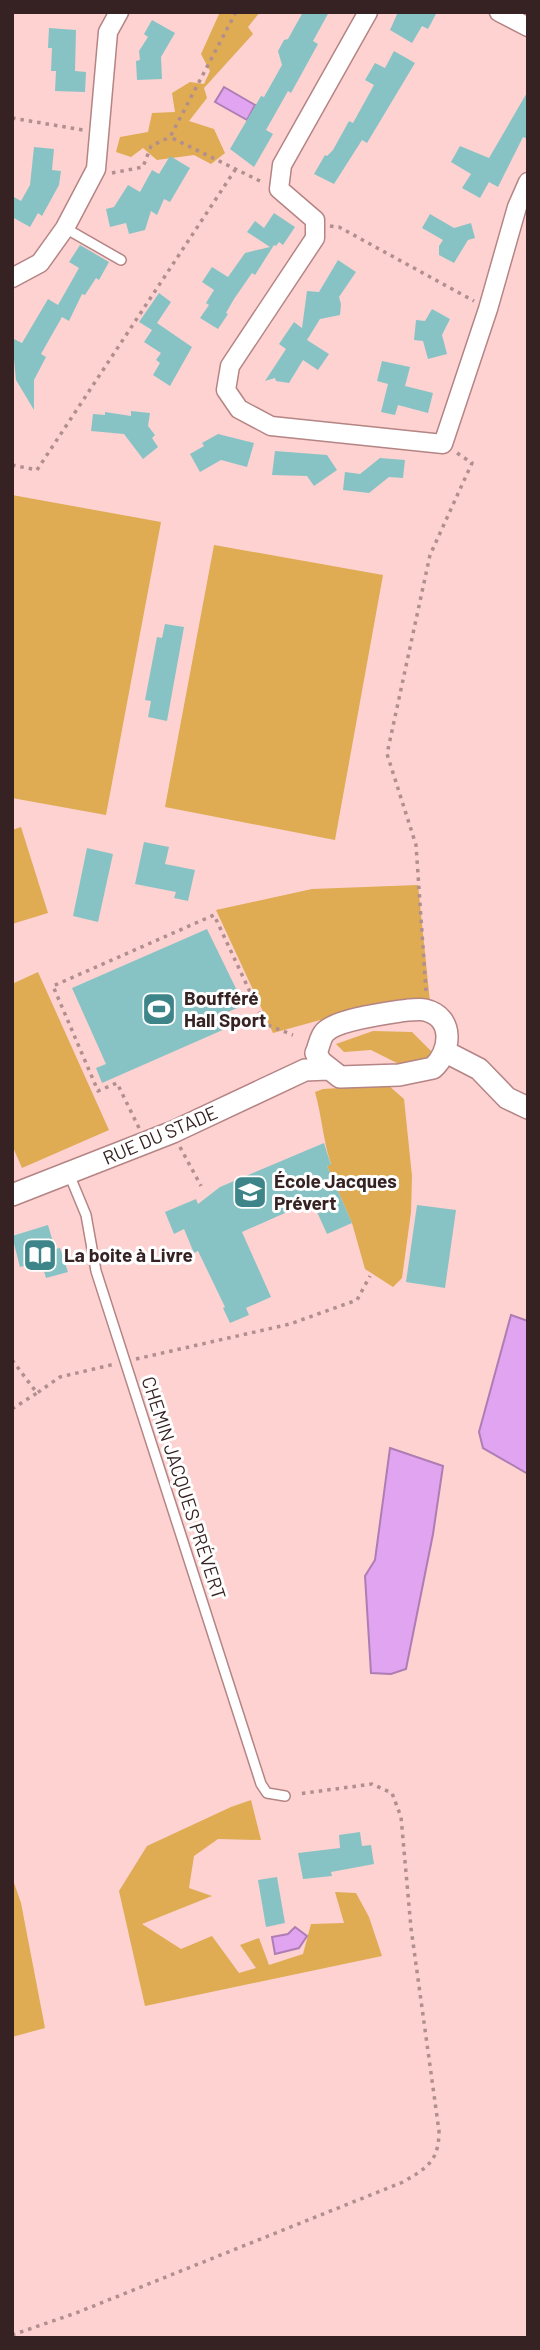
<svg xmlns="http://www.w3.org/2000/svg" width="540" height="2350" font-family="Barlow,sans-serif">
  <rect width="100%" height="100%" fill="#fdd2d1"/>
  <path fill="#dfab53" d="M220 12H260L248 27 253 34 204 88 207 98 189 121 214 129 225 153 211 164 194 155 157 160 143 148 131 157 116 152 120 137 148 132 152 113 175 112 172 93 190 82 204 84 210 71 201 54Z
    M12 495 161 522 106 815 12 798Z
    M214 545 383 575 335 840 165 807Z
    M21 827 48 913 12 924V830Z
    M418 885 430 1002 382 1003 273 1033 216 910 312 889Z
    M38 972 109 1130 22 1168 12 1145V984Z
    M373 1031 412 1032 434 1054 422 1065H401L371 1050 344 1052 336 1044Z
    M388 1085 404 1099 412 1176 411 1212 402 1278 393 1287 365 1269 352 1223 327 1166 331 1164C323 1140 322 1117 315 1092L323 1089Z
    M251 1800 261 1840 218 1839 194 1856 189 1888 212 1896 142 1924 181 1949 212 1936 239 1973 256 1968 240 1945 259 1938 269 1965 303 1954 311 1924 344 1923 335 1892 356 1893 369 1917 382 1956 145 2006 119 1891 147 1846 231 1807Z
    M12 1877 21 1903 45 2028 12 2037Z"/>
  <path fill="#e1a4f1" stroke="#ae7db3" stroke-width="2" d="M224 87 255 105 247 120 215 102Z
    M511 1315 528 1321V1474L483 1448 479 1432Z
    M390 1448 443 1466 433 1534 406 1669 391 1674 371 1673 365 1576 375 1560Z
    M295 1927 307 1936 299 1948 275 1954 272 1937 288 1934Z"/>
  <path fill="#87c3c5" d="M303 12H329L313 41 318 44 291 93 288 91 266 130 273 134 254 167 230 149 261 96 264 97 282 65 278 51 284 40 288 39Z
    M398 12H437L428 29 422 26 412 43 390 30Z
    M152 20 175 33 161 57 162 79 137 80 136 61 140 60 139 51 148 37 144 34Z
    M49 28 76 30 75 71 86 72 85 92 55 91 56 71H51L52 48H48Z
    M394 51 415 63 367 143 362 140 334 184 314 174 325 155 327 156 333 150 349 121 353 123 374 85 365 80 375 63 385 68Z
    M528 91V139L523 137 498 187 489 182 480 198 462 188 471 174 451 162 460 146 489 158Z
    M34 147 54 149 52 170 61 171 59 185 42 216 38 213 30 227 12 217V196L21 201 30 185Z
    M170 156 190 168 170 202 164 199 157 215 151 211 145 230 129 234 126 223 110 227 106 209 114 207 128 185 140 192 152 170 159 174Z
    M274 213 295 227 283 245 279 242 276 246 274 245 255 275 252 273 234 299 226 313 228 314 218 329 200 318 209 305 206 303 214 290 202 282 212 267 228 277 245 253 270 247 247 232 255 221 264 228Z
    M430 214 454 228 471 223 475 238 468 240 454 263 439 255V246L443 240 422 228Z
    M80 245 109 262 99 280 96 278 85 295 82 294 69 321 62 317 41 354 46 357 34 380V410L16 380 12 338 22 343 48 299 58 305 79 268 69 262Z
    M338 260 356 272 339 297 341 304 340 315 320 319 307 340 329 354 318 370 303 360 289 383 276 381 275 378 265 381 286 349 279 344 294 322 302 328 307 291 319 292Z
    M159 293 171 302 157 323 192 347 170 386 153 375 160 363 156 360 161 353 144 342 152 330 139 322Z
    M432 309 450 319 442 335 447 354 428 359 423 341 414 340 416 320 425 321Z
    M382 361 410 367 405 386 433 393 428 413 398 405 395 415 381 412 388 384 377 381Z
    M131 411 150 413 148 426 155 435 152 438 158 447 143 459 124 434 91 431 93 414 105 415V412L131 416Z
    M218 434 254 443 247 467 221 460 200 472 190 454 204 446 202 443Z
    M275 451 327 455 337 470 314 486 307 476 272 475Z
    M380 458 405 460 403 478 389 477 369 493 343 490 345 472 360 474Z
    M165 624 184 627 167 721 148 717 151 701 145 700 157 637 162 638Z
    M144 842 169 847 165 864 195 870 188 901 174 898 176 892 135 884Z
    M87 848 113 854 98 922 73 916Z
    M207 929 244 1005 228 1012 234 1025 102 1083 96 1068 106 1064 72 988Z
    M324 1143 331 1165 327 1166 352 1223 327 1234 312 1201 242 1232 271 1297 246 1308 249 1315 230 1323 223 1308 225 1307 198 1251 194 1253 184 1229 174 1234 165 1212 196 1199 198 1204 220 1187Z
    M417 1205 456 1210 445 1288 406 1282Z
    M48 1225 55 1249 60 1248 68 1272 46 1278 41 1261 20 1267 12 1236Z
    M360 1832 362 1846 371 1845 374 1864 331 1872 332 1876 303 1879 298 1853 340 1848 339 1835Z
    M277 1877 285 1923 266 1927 258 1880Z"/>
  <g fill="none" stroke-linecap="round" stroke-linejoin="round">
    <g stroke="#b58484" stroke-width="12">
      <path id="service" d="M65 228 121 260
        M69 1174 86 1215 96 1271 261 1784 267 1793 285 1796"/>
    </g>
    <g stroke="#b58484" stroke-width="21">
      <path id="minor" d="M368 12 282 165 279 189 315 220V238L230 366 226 390 239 409 271 426 443 444 488 309 517 207 528 182
        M499 12 528 27
        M12 278 40 263 65 228 96 169 108 32 119 12"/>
    </g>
    <g stroke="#b58484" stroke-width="24">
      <path id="tertiary" d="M408 1010C413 1010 420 1009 425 1010 455 1017 451 1052 433 1068L399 1075 340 1077 321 1062 316 1053C319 1047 320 1037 325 1032 338 1019 389 1013 408 1010Z
        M446 1052 479 1069 507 1098 528 1108
        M12 1195 173 1132 305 1070 328 1069"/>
    </g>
    <path stroke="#b18f8e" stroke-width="3.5" stroke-dasharray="3.5 5" stroke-linecap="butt" d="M236 12 170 137 264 183
      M12 40V58
      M12 118 83 130
      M112 173 143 167 151 146 170 137
      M330 226 339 227 474 301
      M12 465 37 470 235 170
      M426 991 416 845 387 754 430 555 472 463 457 453
      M139 1128 117 1083 98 1091 53 986 214 915 265 1024 293 1035
      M180 1147 201 1186
      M136 1359 290 1324 357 1300 370 1276
      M12 1360 37 1393 60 1377 115 1364
      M12 1409 37 1393
      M12 2335 76 2313 403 2182C427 2168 439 2161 439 2131L411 1928 401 1817 392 1793 372 1784 298 1794"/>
    <use href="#service" stroke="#fff" stroke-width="9"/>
    <use href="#minor" stroke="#fff" stroke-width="18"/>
    <use href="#tertiary" stroke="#fff" stroke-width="21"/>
  </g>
  <defs>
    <g id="stadium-square" transform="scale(1.75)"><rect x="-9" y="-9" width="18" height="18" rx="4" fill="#3d8588" stroke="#fff"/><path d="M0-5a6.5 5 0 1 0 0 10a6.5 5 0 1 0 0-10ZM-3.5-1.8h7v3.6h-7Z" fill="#fff"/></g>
    <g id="school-square" transform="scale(1.75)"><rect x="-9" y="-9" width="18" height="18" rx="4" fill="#3d8588" stroke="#fff"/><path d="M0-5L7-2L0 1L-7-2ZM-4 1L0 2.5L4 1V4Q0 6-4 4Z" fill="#fff"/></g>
    <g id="library-square" transform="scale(1.75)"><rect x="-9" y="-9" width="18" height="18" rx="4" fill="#3d8588" stroke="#fff"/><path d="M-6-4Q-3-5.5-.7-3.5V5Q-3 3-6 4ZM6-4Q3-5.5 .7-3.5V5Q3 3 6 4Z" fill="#fff"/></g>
  </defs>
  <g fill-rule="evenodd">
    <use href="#stadium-square" x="159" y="1009"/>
    <use href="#school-square" x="250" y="1192"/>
    <use href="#library-square" x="40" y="1255"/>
  </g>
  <g text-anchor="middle" stroke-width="6" stroke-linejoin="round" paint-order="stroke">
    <g font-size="19" font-weight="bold" fill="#362222" stroke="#fff" text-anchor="start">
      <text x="184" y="1005">Boufféré<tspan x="184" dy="22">Hall Sport</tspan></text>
      <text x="274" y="1188">École Jacques<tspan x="274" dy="22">Prévert</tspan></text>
      <text x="64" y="1262">La boite à Livre</text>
    </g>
    <g font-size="19" fill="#362222" stroke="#fff">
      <text transform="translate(160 1135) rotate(-23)" y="7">RUE DU STADE</text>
      <text transform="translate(184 1488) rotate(72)" y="7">CHEMIN JACQUES PRÉVERT</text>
    </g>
  </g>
  <rect width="540" height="2350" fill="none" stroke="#362222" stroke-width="28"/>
</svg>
